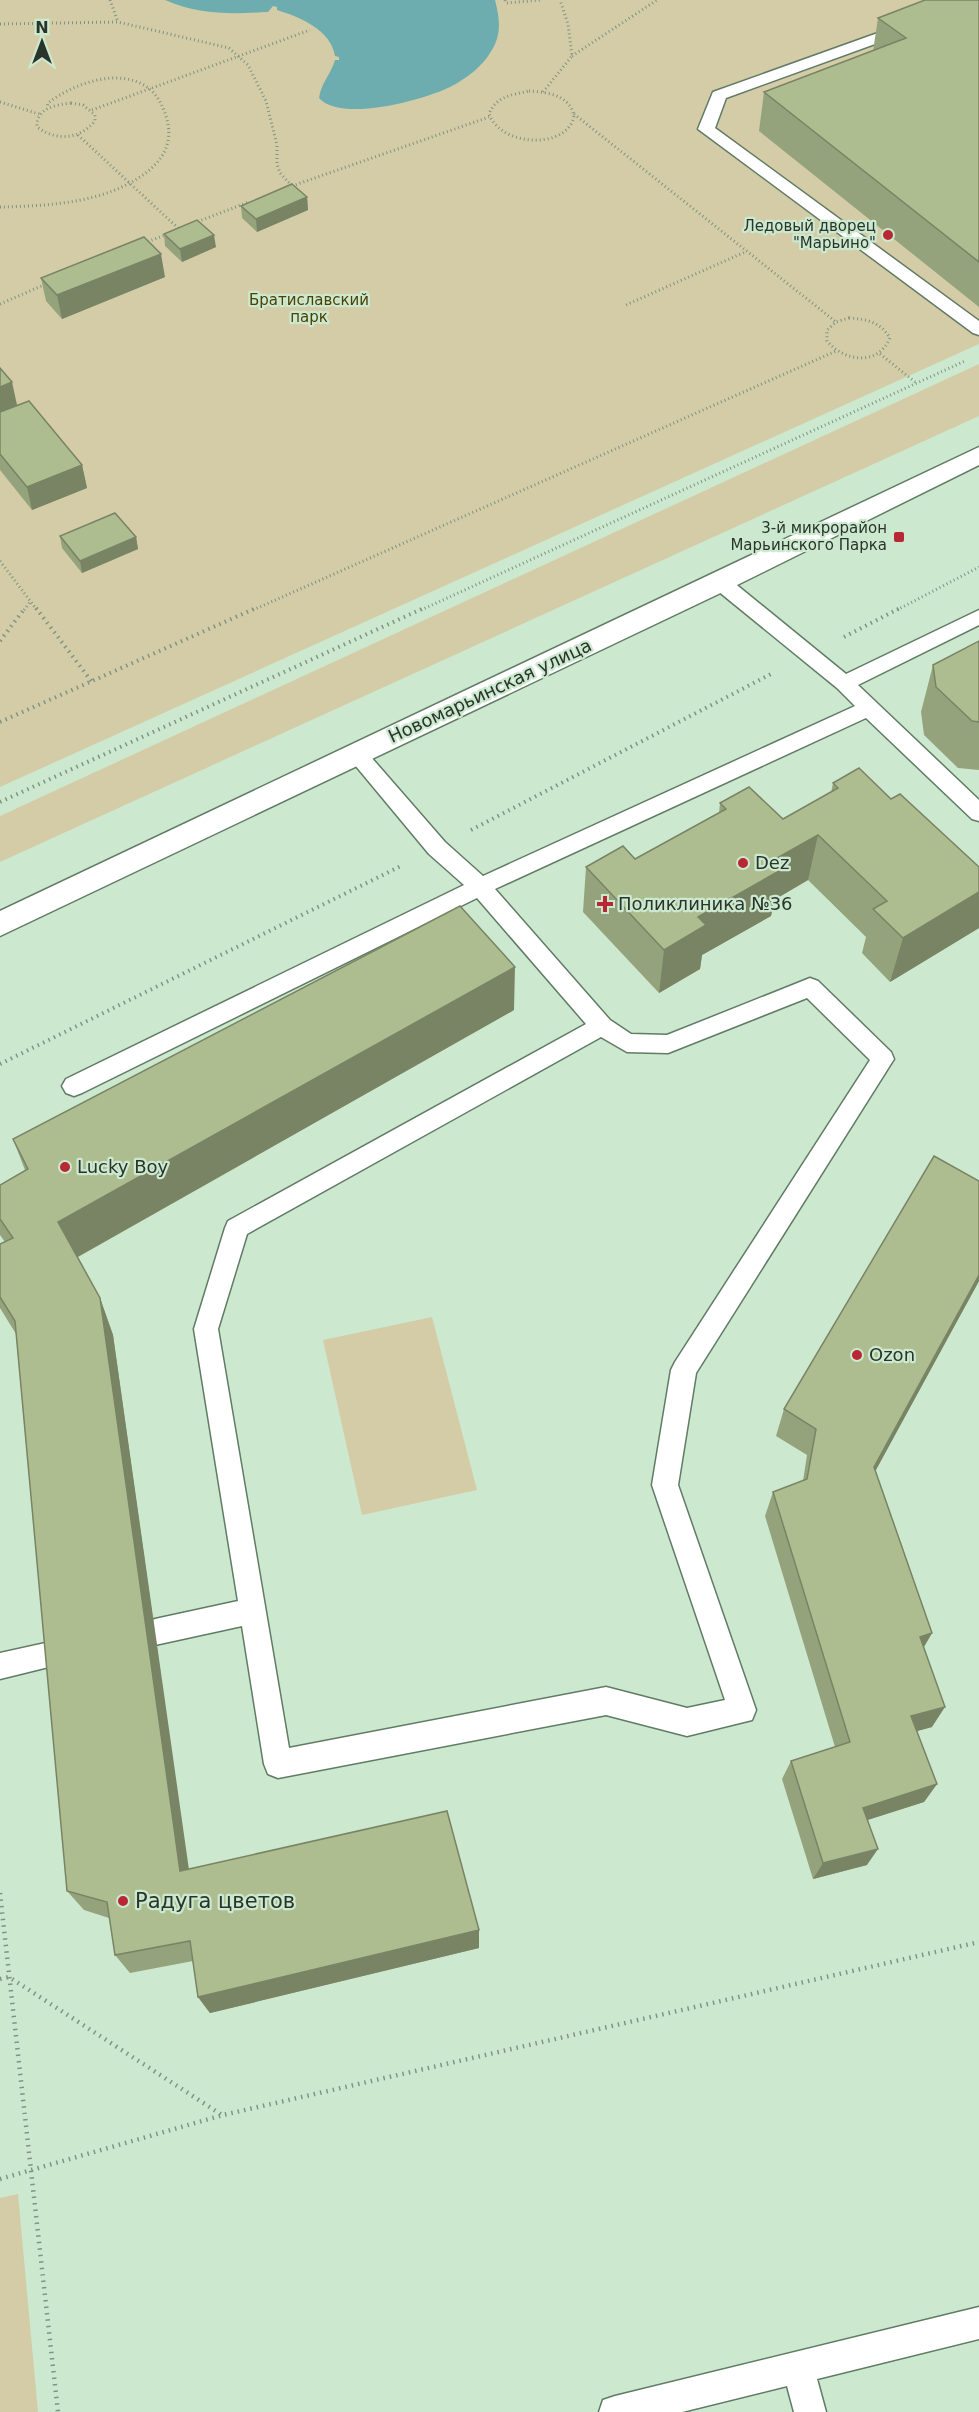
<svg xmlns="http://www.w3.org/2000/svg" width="979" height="2412" font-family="'DejaVu Sans',sans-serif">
  <rect width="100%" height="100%" fill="#cce9d0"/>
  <path fill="#d4cca7" d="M0 0H979V344L0 787Z
    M979 364V416L0 862V816Z
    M432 1317 477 1490 362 1515 323 1340Z
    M18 2194 38 2412H0V2198Z"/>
  <path fill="#6eadaf" d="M165 0H495C500 19 502 36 490 53 482 67 465 79 452 86 425 100 341 123 319 98 321 83 331 74 335 60H339V57L335 56C331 30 300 17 277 10V7L273 6 268 12C231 14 199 15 165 0Z"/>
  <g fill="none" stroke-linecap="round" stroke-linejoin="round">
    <g stroke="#617b64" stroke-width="3">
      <path id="lane" d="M903 24 911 29 908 32 726 98 715 128 979 321V335L973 333 698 129 713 92Z
        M720 575 727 577 846 674 979 610V625L858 685 979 800V821L972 819 866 718 495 889 610 1020 631 1034 667 1035 810 978 818 981 891 1052 894 1059 696 1373 678 1485 756 1710 752 1720 687 1736 606 1715 278 1778 268 1774 264 1764 242 1626 155 1645 145 1641 141 1632 145 1623 155 1619 238 1601 194 1329 225 1228 228 1221 586 1024 477 898 82 1093 74 1096 66 1093 62 1086 66 1079 464 885 429 854 350 759 347 754 350 749 357 746 364 749 445 842 483 876 855 706 837 688 713 587 710 582 713 577ZM807 998 870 1060 675 1362 671 1370 652 1485 725 1700 687 1708 606 1687 289 1748 218 1329 247 1234 601 1037 627 1052 668 1053Z
        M59 1640 69 1644 73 1653 69 1662 0 1679V1653Z
        M979 2307V2339L817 2379 826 2412H794L787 2386 682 2412H599L603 2400 615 2396Z"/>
    </g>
    <g stroke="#617b64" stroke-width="3">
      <path id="secondary" d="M979 447V465L729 589 0 936V911Z"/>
    </g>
    <path stroke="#809482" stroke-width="3" stroke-dasharray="1 3" stroke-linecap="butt" d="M110 0 118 22
      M505 0 506 3 541 0
      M0 24 118 22 229 48 248 65 266 101 277 145V164L280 173 292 186 290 187
      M572 56 657 0
      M529 91C547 92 570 95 574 116 568 149 502 148 489 114 496 96 512 95 529 91Z
      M543 92 572 56 568 24 560 0
      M0 102 39 114
      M71 103 83 105 95 115V121C79 140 56 141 37 127 36 108 55 105 71 103Z
      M92 110 310 30
      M574 114 836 322
      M78 135 179 229
      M292 186 489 117
      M0 207C42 206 88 204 126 185 156 170 178 148 165 113 161 103 156 93 147 87 118 67 73 84 48 103L47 108
      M194 223 249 202
      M144 243 168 234
      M0 304 46 284
      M626 305 745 252
      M849 318C867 319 880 322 890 338 878 366 845 362 827 341V330L836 322Z
      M880 354 915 382
      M0 561 37 610
      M24 610 31 601
      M253 610 836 351
      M421 610 965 361
      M897 610 979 567"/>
    <path stroke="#809482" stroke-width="4" stroke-dasharray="1.5 4.5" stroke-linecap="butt" d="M36 608 92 682
      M844 637 900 608
      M0 641 25 608
      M0 722 256 608
      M0 802 424 608
      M471 830 773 673
      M0 1064 403 865"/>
    <path stroke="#809482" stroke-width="4.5" stroke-dasharray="1.5 5" stroke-linecap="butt" d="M0 1893 58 2412
      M0 1979 9 1977 222 2115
      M0 2179 223 2115 979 1942"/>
    <use href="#lane" fill="#fff" fill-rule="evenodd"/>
    <use href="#secondary" fill="#fff" fill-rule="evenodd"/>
  </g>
  <path fill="#95a37c" d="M979 0V307L759 131 764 92 873 51 878 18Z
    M307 197 308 210 257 232 242 218 241 206Z
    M164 234 216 247 182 262 165 246Z
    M165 277 62 319 46 301 41 278Z
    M0 368 17 405 82 465 87 488 32 510 0 470Z
    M60 536 136 537 138 549 82 573 62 548Z
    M979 641V770L958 768 924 735 921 712 933 665Z
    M833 783 891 799 979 867V928L890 982 862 953 866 937 808 880 774 900 771 916 702 955 700 969 659 993 583 912 586 867 635 859 719 813 720 803 783 819 831 793Z
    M514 1010 78 1257 100 1298 113 1335 188 1869 479 1948 210 2013 198 1997 193 1961 130 1973 115 1955 109 1918 84 1910 67 1891 16 1334 0 1308V1244L5 1242 0 1235V1185L25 1170 13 1139Z
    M979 1181V1281L875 1471 932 1633 924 1647 932 1727 917 1731 937 1784 924 1802 867 1820V1865L813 1879 782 1779 791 1761 835 1747 765 1516 773 1492 803 1481 807 1455 776 1436 784 1409Z"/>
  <path fill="#798465" d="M307 197 308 210 257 232 256 219Z
    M214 235 216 247 182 262 180 249Z
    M161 254 165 277 62 319 57 295Z
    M12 382 17 405 0 412V387Z
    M82 465 87 488 32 510 27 487Z
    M136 537 138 549 82 573 80 561Z
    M818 835 808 880 774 900 771 916 702 955 700 969 659 993 664 950 698 917 770 862Z
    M979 892V928L890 982 903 938Z
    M515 967 514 1010 72 1260 58 1222Z
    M979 1275V1281L864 1492 874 1467Z
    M100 1298 113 1335 192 1891 180 1871Z
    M932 1633 919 1655 920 1637Z
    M945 1707 932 1727 899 1736 911 1716Z
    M937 1784 924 1802 852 1825 863 1808Z
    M878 1849 867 1865 813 1879 823 1863Z
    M479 1930V1948L210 2013 198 1997Z"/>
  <path fill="#adbd90" stroke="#798465" stroke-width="1.5" d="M925 0H979V262L764 92 906 38 878 18Z
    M292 184 307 197 256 219 241 206Z
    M197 220 214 235 180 249 164 234Z
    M144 237 161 254 57 295 41 278Z
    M0 368 12 382 0 387Z
    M29 401 82 465 27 487 0 454V412Z
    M115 513 136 537 80 561 60 536Z
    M979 641V722L972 721 936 687 933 665Z
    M859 768 891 799 900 794 979 867V892L903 938 873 909 887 901 818 835 770 862 779 871 698 917 706 925 664 950 586 867 623 846 635 859 726 809 720 803 749 787 783 819 838 788 833 783Z
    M460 906 515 967 58 1222 100 1298 180 1871 447 1811 479 1930 198 1997 190 1941 115 1955 107 1902 67 1891 15 1321 0 1297V1244L13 1238 0 1219V1185L28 1169 13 1139Z
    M934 1156 979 1181V1275L874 1467 932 1633 920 1637 945 1707 911 1716 937 1784 863 1808 878 1849 823 1863 791 1761 850 1742 773 1492 807 1479 816 1429 784 1409Z"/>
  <g fill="#b82734" stroke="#cce9d0" stroke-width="2">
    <circle cx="888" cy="235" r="6"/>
    <rect x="893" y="531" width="12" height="12" rx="3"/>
    <circle cx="743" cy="863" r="6"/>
    <path d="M602 895h6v6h6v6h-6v6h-6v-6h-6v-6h6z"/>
    <circle cx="65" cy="1167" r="6"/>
    <circle cx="857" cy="1355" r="6"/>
    <circle cx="123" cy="1901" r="6"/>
  </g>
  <g text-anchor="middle" stroke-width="4.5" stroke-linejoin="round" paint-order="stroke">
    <g font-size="15" fill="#29342a" stroke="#cce9d0" text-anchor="end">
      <text x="876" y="231">Ледовый дворец<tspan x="876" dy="17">"Марьино"</tspan></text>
      <text x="887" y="533">3-й микрорайон<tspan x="887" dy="17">Марьинского Парка</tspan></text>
    </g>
    <g font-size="15" fill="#4c4103" stroke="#cce9d0">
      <text x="309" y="305">Братиславский<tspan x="309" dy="17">парк</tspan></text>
    </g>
    <g font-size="18" fill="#29342a" stroke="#cce9d0">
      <text transform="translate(490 691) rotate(-25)" y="6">Новомарьинская улица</text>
    </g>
    <g font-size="18" fill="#29342a" stroke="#cce9d0" text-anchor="start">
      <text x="755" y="869">Dez</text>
      <text x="618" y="910">Поликлиника №36</text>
      <text x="77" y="1173">Lucky Boy</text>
      <text x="869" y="1361">Ozon</text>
    </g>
    <g font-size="21" fill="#29342a" stroke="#cce9d0" text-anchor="start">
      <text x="135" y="1908">Радуга цветов</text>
    </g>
  </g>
  <g transform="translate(42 42)" stroke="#cce9d0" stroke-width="4.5" paint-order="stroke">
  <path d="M0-4.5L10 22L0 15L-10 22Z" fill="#29342a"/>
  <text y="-9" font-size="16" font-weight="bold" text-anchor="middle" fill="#29342a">N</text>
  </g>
</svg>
